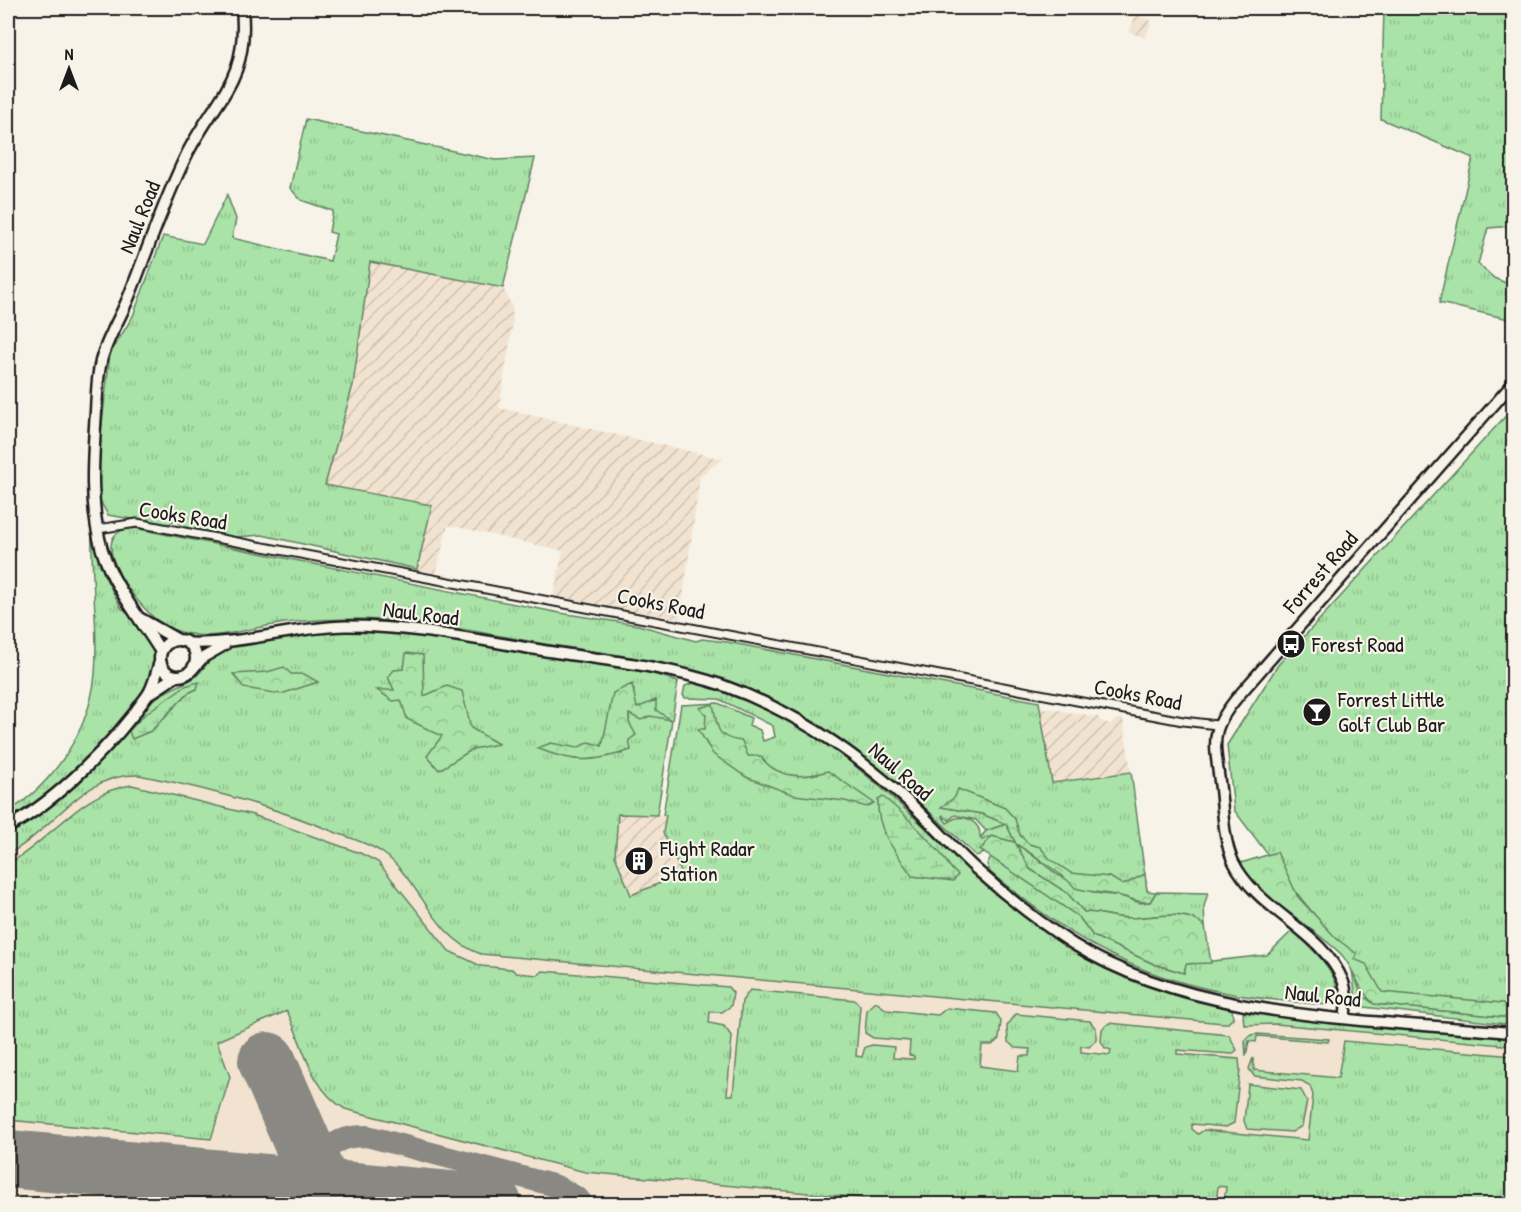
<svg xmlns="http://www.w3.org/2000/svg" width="1521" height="1212" font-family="'Patrick Hand',sans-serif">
  <defs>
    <pattern id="industrial-furrows" width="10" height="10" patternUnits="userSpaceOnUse" patternTransform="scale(1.5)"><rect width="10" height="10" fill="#f2e3d0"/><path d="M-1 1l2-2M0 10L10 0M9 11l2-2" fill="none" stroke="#cfc2b2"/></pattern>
    <pattern id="grass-tufts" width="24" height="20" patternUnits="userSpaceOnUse" patternTransform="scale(1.5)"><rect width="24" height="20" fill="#a9e3a7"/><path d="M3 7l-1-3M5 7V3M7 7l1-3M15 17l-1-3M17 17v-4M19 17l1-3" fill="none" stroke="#91c28f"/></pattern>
    <pattern id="forest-crowns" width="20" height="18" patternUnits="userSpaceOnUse" patternTransform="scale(1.5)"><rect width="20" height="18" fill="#a9e3a7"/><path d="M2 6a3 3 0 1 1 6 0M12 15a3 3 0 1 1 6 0" fill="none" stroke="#91c28f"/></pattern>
    <pattern id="wetland-marsh" width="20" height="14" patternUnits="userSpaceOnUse" patternTransform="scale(1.5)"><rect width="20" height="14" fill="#a9e3a7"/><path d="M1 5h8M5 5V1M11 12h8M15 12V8" fill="none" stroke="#91c28f"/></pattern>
  </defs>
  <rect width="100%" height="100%" fill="#f7f3e8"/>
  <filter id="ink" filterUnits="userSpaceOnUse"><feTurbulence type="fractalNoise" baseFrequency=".0167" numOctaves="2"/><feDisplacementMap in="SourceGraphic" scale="12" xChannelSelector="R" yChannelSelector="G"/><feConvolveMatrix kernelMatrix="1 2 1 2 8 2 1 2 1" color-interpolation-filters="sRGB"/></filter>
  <g filter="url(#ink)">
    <path fill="#f2e3d0" d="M121 759 437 863 1181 1010 1513 1043V1204H8V845Z"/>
    <path fill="url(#industrial-furrows)" d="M1136 15 1152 21 1145 38 1129 32Z
      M370 261 503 288 512 306 513 323 499 408 723 459 700 476 680 619 553 596 563 551 448 525 436 573 417 569 431 505 325 485 353 385Z
      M1040 707 1098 717 1102 722 1111 724 1118 718 1123 719 1131 772 1052 783Z
      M618 814 666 815 663 833 682 875 631 895 615 856Z"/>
    <path fill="url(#grass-tufts)" stroke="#628062" stroke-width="1.5" fill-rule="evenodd" d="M1384 8H1513V226L1488 228 1478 264 1494 278 1513 286V320L1439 303 1473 158 1381 119Z
      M306 119 495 160 535 158 503 288 370 262 353 385 325 485 432 505 417 569 262 535 236 537 183 528 176 519 168 525 108 515 99 499V449L110 354 133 316 163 236 203 244 227 195 236 219 232 238 330 261 336 234 329 232 333 211 301 200 290 188Z
      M1513 408V1009L1381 994 1303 901 1234 810 1227 745 1278 665Z
      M92 523 104 575 122 609 129 610C139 626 158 646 155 667 150 695 82 762 60 783 44 798 25 809 8 820V812C54 783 90 730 95 674 99 624 90 574 92 523Z
      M134 528 560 613 638 625 696 641 702 639 727 642 1039 702 1052 783 1131 772 1147 891 1073 875 1028 846 1000 807H942L982 814 1006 824 986 831 976 820 955 815 949 820 942 815 947 823C950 822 952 819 956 818 969 815 981 825 980 837L992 836 980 850 985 853 976 856C885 768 804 694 676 666 633 656 589 651 545 644 484 633 422 620 359 619 331 619 301 620 273 625 234 631 209 644 169 628 143 617 76 531 134 528Z
      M367 630C433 635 497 647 563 658 601 664 644 668 678 682L657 815 618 814 615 856 631 895 682 874 663 833 666 815H663L681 705 718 703 751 718 749 725 760 730 763 741 775 737 773 726 719 699 685 698 683 695 685 686 693 683C832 716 908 820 1012 906 1075 958 1148 990 1227 1006L1232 1009 1233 1018 1228 1023H1223L481 954C433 938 421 881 383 853 370 844 353 839 337 833 274 807 205 788 139 775 81 773 54 830 8 854V834L67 792 149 703C163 691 178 687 194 678 204 671 208 658 220 652 256 633 326 631 367 630ZM198 683 197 689 188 693 151 731H129ZM634 690 623 754 604 753 613 697ZM883 833 943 857 949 868 958 875Z
      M132 785 253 815 360 853 378 862 449 951 481 966 512 969 516 973 538 975 543 971 728 987 733 993 731 1006 722 1012H710L709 1023 724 1026 732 1037 727 1095H733L742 1001 750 990 855 1000 860 1006 856 1056 862 1057 865 1047 872 1045 894 1047 893 1058 914 1059V1056L909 1055 910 1041 873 1038 865 1033 867 1010 876 1002 887 1010 938 1015 947 1008 996 1013 1001 1021 999 1039 992 1045H982L980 1066 1018 1071 1020 1056H1029L1030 1049 1015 1048 1008 1042 1007 1026 1016 1014 1090 1021 1096 1029V1040L1089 1047 1081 1046V1052L1110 1055 1111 1050 1105 1048 1101 1041 1102 1029 1109 1023 1229 1035 1237 1050 1232 1054 1177 1050V1054L1239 1059 1240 1070 1234 1123 1226 1127 1192 1124V1129L1198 1134 1204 1130 1308 1140 1313 1095 1310 1086 1302 1081 1254 1076 1249 1069 1253 1058 1254 1070 1338 1078 1344 1041 1513 1056V1204H1224L1226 1187 1218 1186 1216 1204H926L585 1172 345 1109C310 1089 304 1046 287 1011L217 1041 230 1077 211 1139 8 1120V864C51 840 81 791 132 785Z
      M1015 842 1058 875 1095 893 1121 896 1140 903 1150 902 1156 892 1208 893 1204 906 1205 926C1178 905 1148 922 1117 917 1105 915 1097 912 1084 912L1067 893 1030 869Z
      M991 857 1079 917 1093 936 1154 964 1184 973 1186 964 1267 955 1293 930C1311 949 1342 972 1337 1001L1328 1005C1179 994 1106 969 990 872L987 864Z
      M1352 970 1362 995 1374 1004 1513 1018V1025L1364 1007 1356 999Z
      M1254 1011 1513 1036V1046L1276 1024 1244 1025 1243 1013Z
      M1257 1034 1329 1039 1328 1042 1257 1036 1256 1042 1249 1041 1246 1056 1245 1041 1251 1035Z
      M1248 1084 1301 1090 1307 1101 1302 1126 1292 1132 1247 1129 1244 1121Z
      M8 1198 81 1204H8Z"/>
    <path fill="url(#forest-crowns)" stroke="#628062" stroke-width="1.5" d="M406 653 423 655 424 696 447 686 462 691 471 728 498 744 473 749 439 770 427 756 442 736 407 719 401 700 393 701 377 690H394L388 677 394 670 404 669Z
      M284 667 291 674H304L318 682 281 694 244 688 233 674 267 672Z
      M632 684 637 708 656 700V710L671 720 650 716 641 720 629 714V722L636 735 629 740 631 750C594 762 574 764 537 748L551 743 577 748 589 742 602 746 613 693Z
      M713 704C718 728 715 738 742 741L748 756H760C777 779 802 779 828 771L874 803 867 807 845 801 794 795 746 777 713 754 698 729H705L706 715 700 708Z
      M958 789 1005 808 1015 819 1020 835 1029 844 1040 847 1050 859 1071 873 1110 877 1123 885 1145 874 1147 891 1156 892 1150 902C1138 903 1131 898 1120 896 1105 893 1090 892 1075 888 1068 878 1029 852 1016 844L1030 869 1067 893 1084 912C1097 912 1105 915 1117 917 1148 922 1178 905 1205 926L1211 963 1186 964 1184 973 1154 964 1093 936 1079 917 980 850 992 836 1015 842 1006 824 982 814 941 807 955 797Z
      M1277 852 1298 897 1337 939 1357 954 1354 959 1366 964 1382 992 1513 1004V1018L1374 1004C1358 990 1355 970 1341 954 1311 925 1260 899 1241 863Z"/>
    <path fill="url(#wetland-marsh)" stroke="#628062" stroke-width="1.5" d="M199 682 197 689 188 693 151 731 132 739 129 731 145 714 185 686Z
      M883 797C905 814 923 833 941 854 947 862 950 869 958 875L953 881 912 876C896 852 876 831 878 800Z
      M1006 824 1015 842 992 836 982 840 980 838 986 831Z"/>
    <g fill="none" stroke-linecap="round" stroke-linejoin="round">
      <path stroke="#8a8882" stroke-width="22" d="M319 1182C323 1148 332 1136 367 1136L556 1186 578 1198 583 1204"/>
      <path stroke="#8a8882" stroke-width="58" d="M267 1061 329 1204
        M8 1159 493 1204"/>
      <g stroke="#1c1c1c" stroke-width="11">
        <path id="minor" d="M98 529 137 523 1183 721 1217 725"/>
      </g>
      <g stroke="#1c1c1c" stroke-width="14">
        <path id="tertiary" d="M189 643C242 645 292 627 346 626 413 626 479 640 546 651 604 660 666 666 722 685 792 710 856 753 910 803 933 824 953 848 976 869 1006 896 1039 922 1073 944 1195 1021 1373 1019 1514 1033
          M192 670 204 657 225 645
          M1345 1017C1346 1006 1348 993 1343 981 1322 930 1257 911 1233 861 1223 839 1223 808 1220 785 1214 738 1209 730 1241 693L1514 382"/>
      </g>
      <g stroke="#1c1c1c" stroke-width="15">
        <path id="secondary" d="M141 619 178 640
          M160 658a18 18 0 1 1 36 0a18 18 0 1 1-36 0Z
          M161 652C141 619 114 588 102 550 89 505 93 457 96 411 97 394 97 377 101 361 107 338 121 317 130 294 149 246 165 198 188 152 218 95 249 80 242 8
          M149 694 176 676
          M8 827C57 801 115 742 147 696 154 687 156 673 160 662"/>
      </g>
      <use href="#minor" stroke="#f7f3e8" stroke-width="7"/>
      <use href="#tertiary" stroke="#f7f3e8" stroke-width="9"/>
      <use href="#secondary" stroke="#f7f3e8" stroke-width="10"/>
    </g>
  </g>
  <defs>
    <g id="bus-disc" transform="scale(1.5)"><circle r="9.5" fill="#1c1c1c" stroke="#f7f3e8"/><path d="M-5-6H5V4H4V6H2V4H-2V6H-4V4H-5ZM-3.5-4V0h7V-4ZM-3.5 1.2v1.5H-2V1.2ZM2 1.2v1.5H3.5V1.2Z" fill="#fff"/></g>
    <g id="bar-disc" transform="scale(1.5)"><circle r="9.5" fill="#1c1c1c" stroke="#f7f3e8"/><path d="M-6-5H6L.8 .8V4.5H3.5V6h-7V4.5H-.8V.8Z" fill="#fff"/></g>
    <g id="building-disc" transform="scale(1.5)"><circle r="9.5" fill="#1c1c1c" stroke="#f7f3e8"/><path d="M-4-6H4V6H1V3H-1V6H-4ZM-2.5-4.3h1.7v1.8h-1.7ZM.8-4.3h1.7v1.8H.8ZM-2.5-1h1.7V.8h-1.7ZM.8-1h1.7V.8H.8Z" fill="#fff"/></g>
  </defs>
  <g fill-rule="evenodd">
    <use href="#bus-disc" x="1291" y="644"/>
    <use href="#bar-disc" x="1317" y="712"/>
    <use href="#building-disc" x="639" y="861"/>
  </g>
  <g text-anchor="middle" stroke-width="4.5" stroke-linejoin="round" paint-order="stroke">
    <g font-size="22" fill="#1c1c1c" stroke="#f7f3e8">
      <text transform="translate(139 217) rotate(-68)" y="8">Naul Road</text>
      <text transform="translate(183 515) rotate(9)" y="8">Cooks Road</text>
      <text transform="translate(1320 572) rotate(-49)" y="8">Forrest Road</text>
      <text transform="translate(661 603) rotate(11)" y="8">Cooks Road</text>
      <text transform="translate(421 613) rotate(7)" y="8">Naul Road</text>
      <text transform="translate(1138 694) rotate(11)" y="8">Cooks Road</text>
      <text transform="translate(901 771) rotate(41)" y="8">Naul Road</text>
      <text transform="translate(1323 995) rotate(6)" y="8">Naul Road</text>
    </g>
    <g font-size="22" fill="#1c1c1c" stroke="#f7f3e8" text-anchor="start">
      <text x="1312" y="652">Forest Road</text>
      <text x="1338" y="707">Forrest Little<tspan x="1338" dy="25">Golf Club Bar</tspan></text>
      <text x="660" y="856">Flight Radar<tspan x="660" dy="25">Station</tspan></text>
    </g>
  </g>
  <rect width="1521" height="1212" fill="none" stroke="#f7f3e8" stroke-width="30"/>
  <rect x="15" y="15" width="1491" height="1182" fill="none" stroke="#1c1c1c" stroke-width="2" filter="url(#ink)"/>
  <g transform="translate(69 69)" stroke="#f7f3e8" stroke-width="4.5" paint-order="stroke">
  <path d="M0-4.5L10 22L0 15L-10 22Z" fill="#1c1c1c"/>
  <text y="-9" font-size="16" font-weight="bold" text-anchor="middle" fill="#1c1c1c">N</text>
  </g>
</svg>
